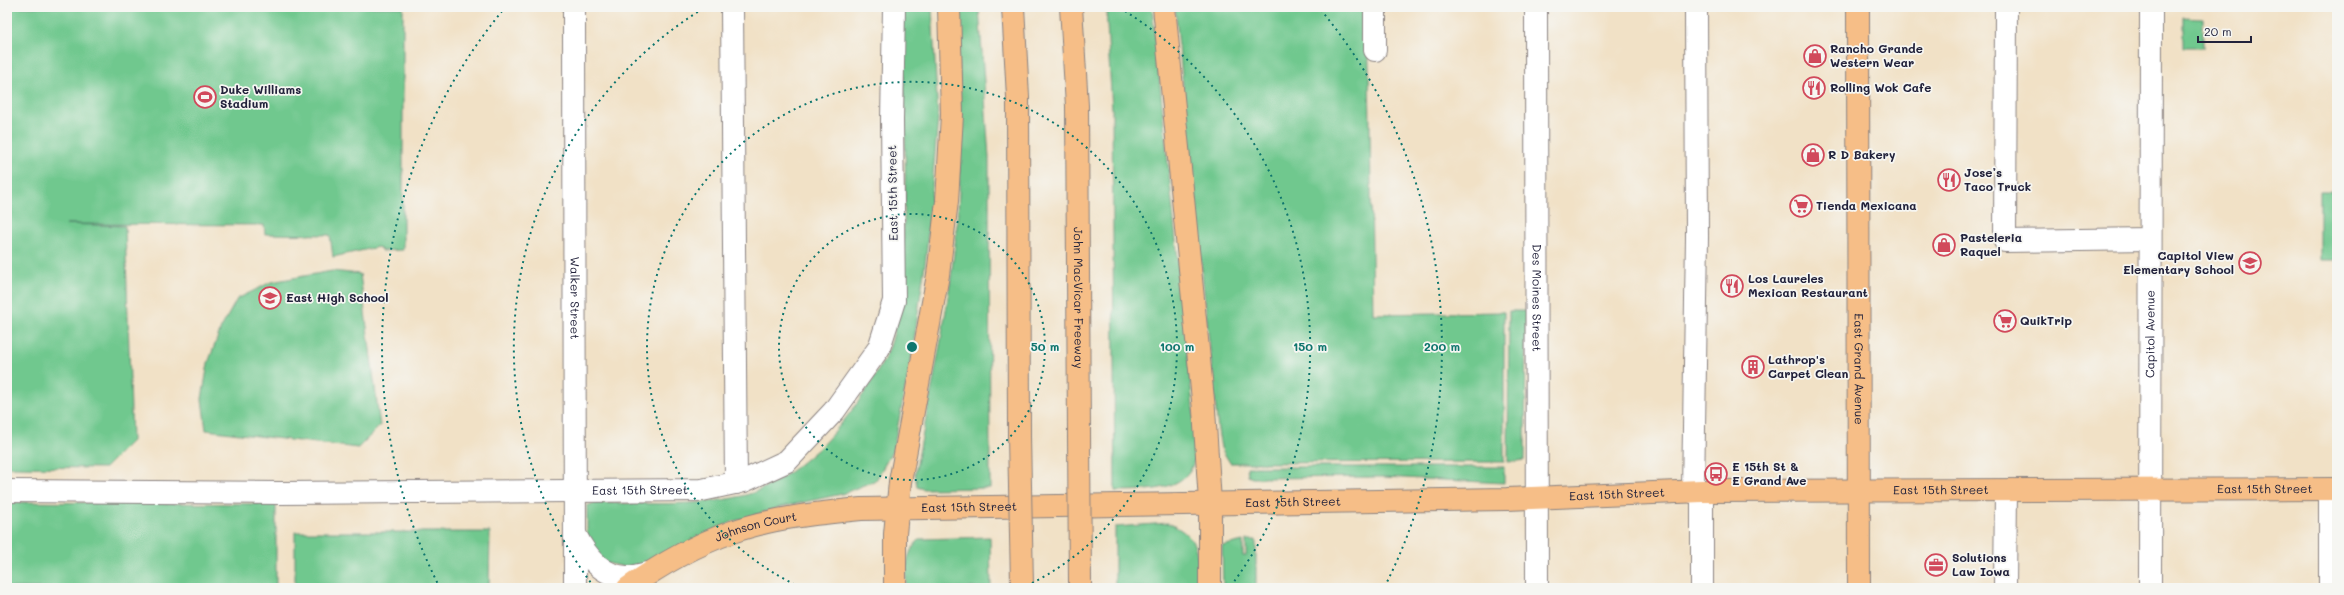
<svg xmlns="http://www.w3.org/2000/svg" width="2344" height="595" font-family="Mali,sans-serif">
  <rect width="100%" height="100%" fill="#f6f6f2"/>
  <filter id="ink" filterUnits="userSpaceOnUse"><feTurbulence type="fractalNoise" baseFrequency=".025" numOctaves="2"/><feDisplacementMap in="SourceGraphic" scale="8" xChannelSelector="R" yChannelSelector="G"/><feConvolveMatrix kernelMatrix="1 2 1 2 8 2 1 2 1" color-interpolation-filters="sRGB"/></filter>
  <filter id="wash" filterUnits="userSpaceOnUse"><feTurbulence type="fractalNoise" baseFrequency=".012" numOctaves="4" result="noise"/><feDisplacementMap in="SourceGraphic" scale="16" xChannelSelector="R" yChannelSelector="G"/><feGaussianBlur stdDeviation="0.9" result="paint"/><feColorMatrix in="noise" values="0 0 0 0 0 0 0 0 0 0 0 0 0 0 0 0 0 1.4 0 .05"/><feComposite in="paint" operator="in"/></filter>
  <g filter="url(#wash)">
    <rect width="100%" height="100%" fill="#f1e1c6"/>
    <path fill="#70c88e" stroke="#497564" d="M7 7H403V250L382 251 378 247 333 257 330 235 265 234 264 225 66 224 125 226 132 441 105 468 7 467Z
      M902 7H932L938 118 926 257 912 355 893 450 876 480 842 494 781 507 732 522 643 566 628 568 603 562 587 533V506L594 503C643 503 695 507 742 496 771 489 795 469 817 450 844 424 876 381 890 346 896 331 896 310 898 294 910 200 904 101 902 7Z
      M956 7H979L989 158 990 488 924 489 917 487 915 473C932 387 951 301 958 213 962 145 959 76 956 7Z
      M1106 7H1152L1196 436C1195 443 1197 451 1195 458 1187 494 1142 490 1115 491L1112 110Z
      M1175 7H1368L1373 314 1504 312V462L1230 463 1221 448 1218 430Z
      M2183 17 2203 18V48H2183Z
      M2320 191H2337V260H2320Z
      M332 271 360 274 380 426 358 448 206 430 202 399 208 363 221 328 237 299 271 282Z
      M1509 311H1526L1525 460 1508 462Z
      M1247 467H1504V483L1383 477 1252 478 1248 476Z
      M7 502 276 504V588H7Z
      M1168 523C1202 538 1198 555 1198 588H1115V527Z
      M295 532H490L489 588H295Z
      M990 537 991 588H906C906 568 905 553 920 539Z
      M1246 540H1256V588H1223L1222 546 1243 541V556H1246Z"/>
  </g>
  <g filter="url(#ink)">
    <g fill="none" stroke-linecap="round" stroke-linejoin="round">
      <g stroke="#8a8280" stroke-width="24">
        <g id="minor">
          <path id="s1" d="M574 7 575 588"/>
          <path d="M732 7 736 483"/>
          <path id="s2" d="M1536 7 1537 588"/>
          <path d="M2006 7 2005 241 2150 239"/>
          <path d="M1375 50V7"/>
          <path d="M2330 489V588"/>
          <path id="s3" d="M7 491 280 493 702 490 744 481 787 461 834 411 879 348 894 301 892 120 894 7"/>
          <path d="M1693 492 1697 237 1696 7"/>
          <path d="M575 534C585 554 602 577 627 577 634 577 642 574 649 573"/>
          <path d="M1702 588V491"/>
          <path d="M2005 588 2006 491"/>
          <path id="s4" d="M2150 588 2151 7"/>
        </g>
      </g>
      <g stroke="#8a8280" stroke-width="24">
        <g id="major">
          <path id="s5" d="M1858 7 1859 588"/>
          <path id="s6" d="M628 588C660 565 695 545 732 532 771 518 819 513 861 509L1507 499 1702 491 2337 489"/>
        </g>
      </g>
      <g stroke="#8a8280" stroke-width="24">
        <g id="highway">
          <path d="M1013 7 1018 97 1019 436"/>
          <path id="s7" d="M1071 7 1077 106 1079 435"/>
          <path d="M1164 7 1204 410 1210 502V588"/>
          <path d="M895 588V534L900 482 938 275 947 201 952 115 949 7"/>
        </g>
      </g>
      <use href="#minor" stroke="#fff" stroke-width="22"/>
      <use href="#major" stroke="#f6be87" stroke-width="22"/>
      <use href="#highway" stroke="#f6be87" stroke-width="22"/>
      <g stroke="#8a8280" stroke-width="24" stroke-linecap="butt">
        <path id="highway-bridge" d="M1079 435 1080 585
          M1019 436 1022 585"/>
      </g>
      <use href="#highway-bridge" stroke="#f6be87" stroke-width="22"/>
    </g>
  </g>
  <g fill="none" stroke="#0f766e" stroke-width="2" stroke-dasharray="2 4">
    <circle cx="912" cy="347" r="133"/>
    <path d="M800 587A265 265 0 1 1 1024 587"/>
    <path d="M594 587A398 398 0 0 1 704 8M1120 8A398 398 0 0 1 1230 587"/>
    <path d="M440 588A530 530 0 0 1 503 10M1321 10A530 530 0 0 1 1384 588"/>
  </g>
  <defs>
    <g id="shop-ring" transform="scale(1.15)"><circle r="9.5" fill="#f6f6f2" stroke="#d1495b" stroke-width="1.5"/><path d="M-5-2.5h2.3a2.7 3.5 0 0 1 5.4 0H5L5.5 6h-11ZM-1.5-2.5h3a1.5 2.3 0 0 0-3 0Z" fill="#d1495b"/></g>
    <g id="restaurant-ring" transform="scale(1.15)"><circle r="9.5" fill="#f6f6f2" stroke="#d1495b" stroke-width="1.5"/><path d="M-5-6h1v4h1v-4h1v4h1v-4h1v5L-1.5 .5V6h-2V.5L-5-1ZM5-6V6H3V1.5H1.5Q1.5-4 5-6Z" fill="#d1495b"/></g>
    <g id="stadium-ring" transform="scale(1.15)"><circle r="9.5" fill="#f6f6f2" stroke="#d1495b" stroke-width="1.5"/><path d="M0-5a6.5 5 0 1 0 0 10a6.5 5 0 1 0 0-10ZM-3.5-1.8h7v3.6h-7Z" fill="#d1495b"/></g>
    <g id="supermarket-ring" transform="scale(1.15)"><circle r="9.5" fill="#f6f6f2" stroke="#d1495b" stroke-width="1.5"/><path d="M-6-5.5h2.5l.6 2H6L4.5 2H-2.5L-4.4-4H-6ZM-1.5 3.2a1.3 1.3 0 1 0 .1 0ZM3 3.2a1.3 1.3 0 1 0 .1 0Z" fill="#d1495b"/></g>
    <g id="school-ring" transform="scale(1.15)"><circle r="9.5" fill="#f6f6f2" stroke="#d1495b" stroke-width="1.5"/><path d="M0-5L7-2L0 1L-7-2ZM-4 1L0 2.5L4 1V4Q0 6-4 4Z" fill="#d1495b"/></g>
    <g id="building-ring" transform="scale(1.15)"><circle r="9.5" fill="#f6f6f2" stroke="#d1495b" stroke-width="1.5"/><path d="M-4-6H4V6H1V3H-1V6H-4ZM-2.5-4.3h1.7v1.8h-1.7ZM.8-4.3h1.7v1.8H.8ZM-2.5-1h1.7V.8h-1.7ZM.8-1h1.7V.8H.8Z" fill="#d1495b"/></g>
    <g id="bus-ring" transform="scale(1.15)"><circle r="9.5" fill="#f6f6f2" stroke="#d1495b" stroke-width="1.5"/><path d="M-5-6H5V4H4V6H2V4H-2V6H-4V4H-5ZM-3.5-4V0h7V-4ZM-3.5 1.2v1.5H-2V1.2ZM2 1.2v1.5H3.5V1.2Z" fill="#d1495b"/></g>
    <g id="office-ring" transform="scale(1.15)"><circle r="9.5" fill="#f6f6f2" stroke="#d1495b" stroke-width="1.5"/><path d="M-6-3h4V-5.5h4V-3h4V5H-6ZM-1-4.5V-3h2v-1.5ZM-6 0V1H6V0Z" fill="#d1495b"/></g>
  </defs>
  <g fill-rule="evenodd">
    <use href="#shop-ring" x="1815" y="56"/>
    <use href="#restaurant-ring" x="1814" y="88"/>
    <use href="#stadium-ring" x="205" y="97"/>
    <use href="#shop-ring" x="1813" y="155"/>
    <use href="#restaurant-ring" x="1949" y="180"/>
    <use href="#supermarket-ring" x="1801" y="206"/>
    <use href="#shop-ring" x="1944" y="245"/>
    <use href="#school-ring" x="2250" y="263"/>
    <use href="#restaurant-ring" x="1732" y="286"/>
    <use href="#school-ring" x="270" y="298"/>
    <use href="#supermarket-ring" x="2005" y="321"/>
    <use href="#building-ring" x="1753" y="367"/>
    <use href="#bus-ring" x="1716" y="474"/>
    <use href="#office-ring" x="1936" y="565"/>
  </g>
  <g text-anchor="middle" stroke-width="3.5" stroke-linejoin="round" paint-order="stroke">
    <g font-size="12" font-weight="bold" fill="#22223b" stroke="#f6f6f2" text-anchor="start">
      <text x="1830" y="53">Rancho Grande<tspan x="1830" dy="14">Western Wear</tspan></text>
      <text x="1830" y="92">Rolling Wok Cafe</text>
      <text x="220" y="94">Duke Williams<tspan x="220" dy="14">Stadium</tspan></text>
      <text x="1828" y="159">R D Bakery</text>
      <text x="1964" y="177">Jose’s<tspan x="1964" dy="14">Taco Truck</tspan></text>
      <text x="1816" y="210">Tienda Mexicana</text>
      <text x="1960" y="242">Pasteleria<tspan x="1960" dy="14">Raquel</tspan></text>
      <text x="2234" y="260" text-anchor="end">Capitol View<tspan x="2234" dy="14">Elementary School</tspan></text>
      <text x="1748" y="283">Los Laureles<tspan x="1748" dy="14">Mexican Restaurant</tspan></text>
      <text x="286" y="302">East High School</text>
      <text x="2020" y="325">QuikTrip</text>
      <text x="1768" y="364">Lathrop's<tspan x="1768" dy="14">Carpet Clean</tspan></text>
      <text x="1732" y="471">E 15th St &amp;<tspan x="1732" dy="14">E Grand Ave</tspan></text>
      <text x="1952" y="562">Solutions<tspan x="1952" dy="14">Law Iowa</tspan></text>
    </g>
    <g font-size="12" fill="#22223b" stroke="#f6f6f2">
      <text transform="translate(893 193) rotate(-91)" y="4">East 15th Street</text>
      <text dy="4" stroke="none"><textPath href="#s7" startOffset="291">John MacVicar Freeway</textPath></text>
      <text dy="4" stroke="none"><textPath href="#s1" startOffset="291">Walker Street</textPath></text>
      <text dy="4" stroke="none"><textPath href="#s2" startOffset="291">Des Moines Street</textPath></text>
      <text dy="4" stroke="none"><textPath href="#s4" startOffset="254">Capitol Avenue</textPath></text>
      <text dy="4" stroke="none"><textPath href="#s5" startOffset="362">East Grand Avenue</textPath></text>
      <text dy="4" stroke="none"><textPath href="#s6" startOffset="1654">East 15th Street</textPath></text>
      <text dy="4" stroke="none"><textPath href="#s3" startOffset="633">East 15th Street</textPath></text>
      <text dy="4" stroke="none"><textPath href="#s6" startOffset="1330">East 15th Street</textPath></text>
      <text dy="4" stroke="none"><textPath href="#s6" startOffset="1006">East 15th Street</textPath></text>
      <text dy="4" stroke="none"><textPath href="#s6" startOffset="682">East 15th Street</textPath></text>
      <text dy="4" stroke="none"><textPath href="#s6" startOffset="358">East 15th Street</textPath></text>
      <text dy="4" stroke="none"><textPath href="#s6" startOffset="143">Johnson Court</textPath></text>
    </g>
  </g>
  <circle cx="912" cy="347" r="6" fill="#0f766e" stroke="#f6f6f2" stroke-width="2"/>
  <g font-size="12" text-anchor="middle" font-weight="bold" fill="#0f766e" stroke="#f6f6f2" stroke-width="3.5" stroke-linejoin="round" paint-order="stroke">
    <text x="1045" y="351">50 m</text>
    <text x="1177" y="351">100 m</text>
    <text x="1310" y="351">150 m</text>
    <text x="1442" y="351">200 m</text>
  </g>
  <rect width="2344" height="595" fill="none" stroke="#f6f6f2" stroke-width="24"/>
  <path d="M2198 36v6h53v-6" fill="none" stroke="#22223b" stroke-width="2"/>
  <text x="2204" y="36" font-size="12" fill="#22223b" stroke="#f6f6f2" stroke-width="3" paint-order="stroke">20 m</text>
</svg>
